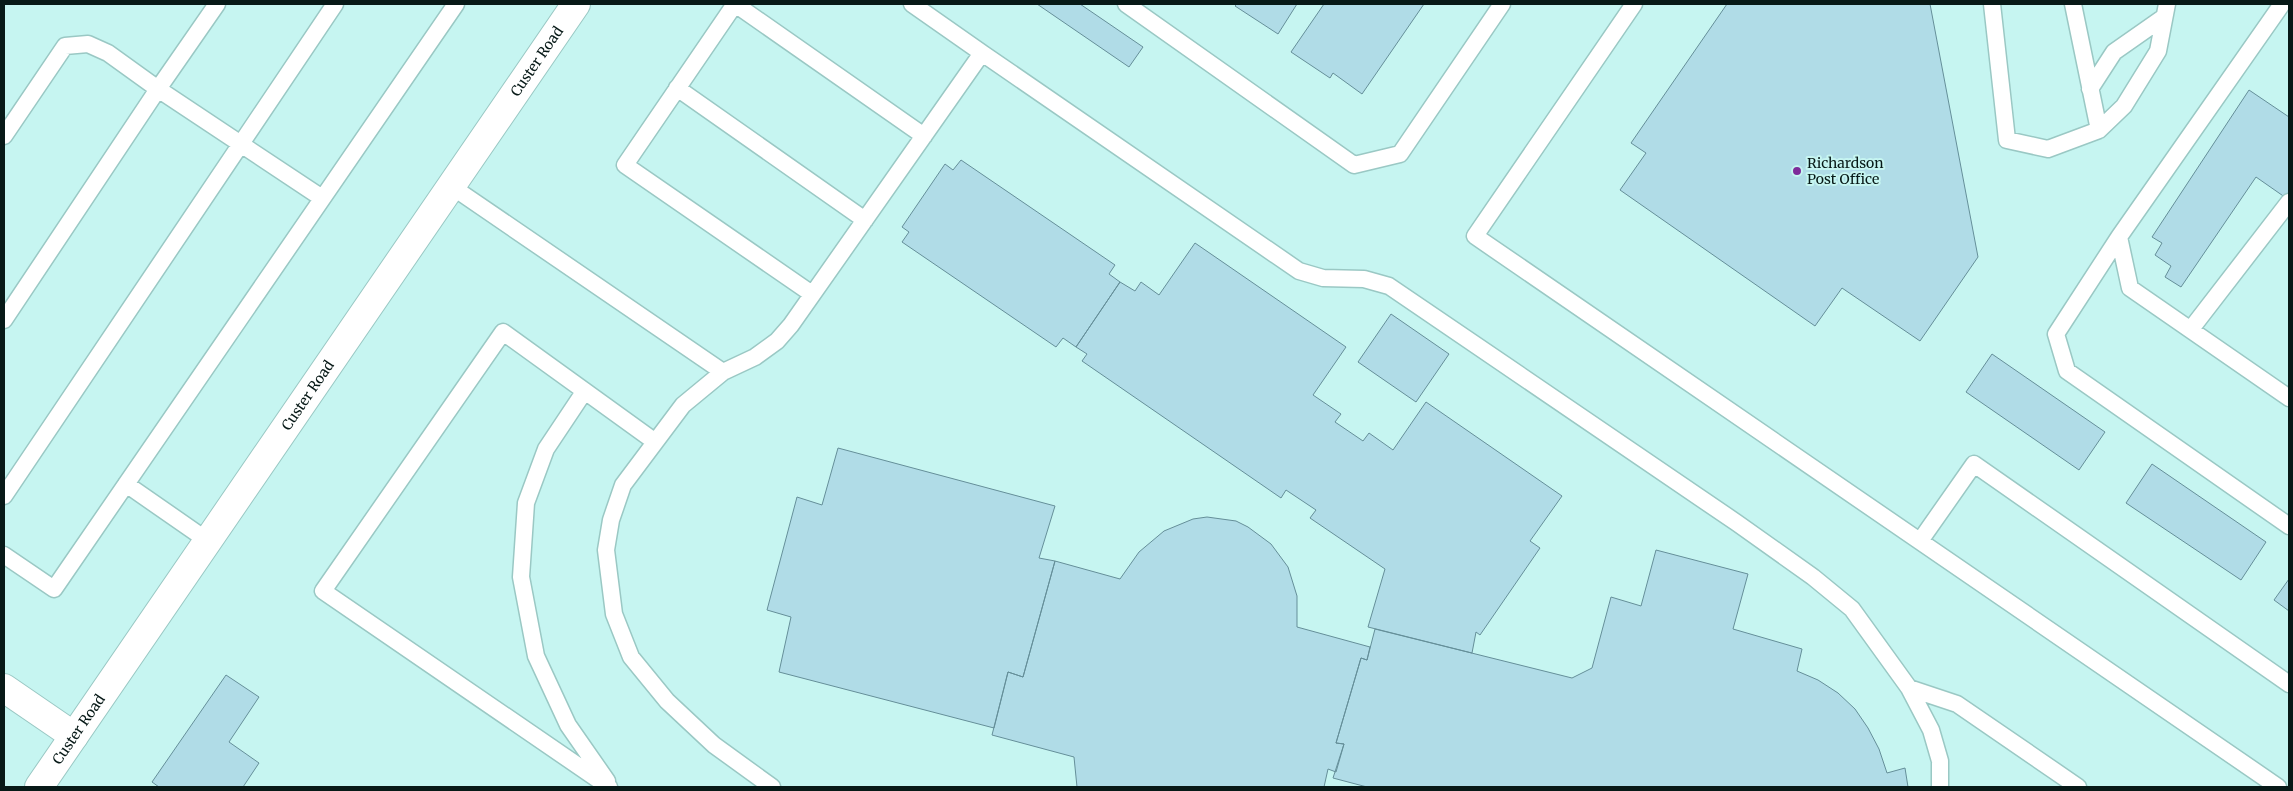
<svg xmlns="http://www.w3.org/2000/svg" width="2293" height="791" font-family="Merriweather,serif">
  <rect width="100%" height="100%" fill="#c6f5f1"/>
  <path fill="#b0dce7" stroke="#658f99" d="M1037 4H1080L1143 47 1129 67Z
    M1237 4H1297L1278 34 1235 6Z
    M1324 4H1424L1362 94 1333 73 1330 78 1291 52Z
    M1727 4H1930L1978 257 1920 341 1842 288 1815 326 1620 190 1646 153 1631 143Z
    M2249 90 2289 117V200L2256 177 2181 287 2165 277 2171 266 2155 255 2162 243 2152 237Z
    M961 160 1115 265 1109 274 1120 282 1076 347 1063 338 1056 347 902 242 909 232 902 227 945 164 953 170Z
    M1195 243 1346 347 1313 395 1341 414 1335 422 1363 441 1369 433 1393 450 1426 402 1562 496 1530 541 1540 548 1480 635 1476 632 1472 653 1368 627 1385 569 1310 518 1316 510 1286 490 1281 498 1082 361 1087 354 1076 347 1120 282 1135 291 1141 282 1159 295Z
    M1391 314 1449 354 1416 402 1358 362Z
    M1992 354 2105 432 2079 470 1966 392Z
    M838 448 1055 506 1039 558 1055 561 1023 677 1008 672 994 728 779 672 791 617 767 610 797 497 822 505Z
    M2152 464 2266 542 2241 580 2126 503Z
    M1207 517 1236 521 1248 527 1271 544 1288 567 1297 596V627L1370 647 1367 660 1361 658 1336 743 1344 744 1336 772 1328 769 1324 787H1077L1074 757 992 735 1008 672 1023 677 1055 561 1120 579 1139 552 1164 531 1193 519Z
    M1656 550 1748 574 1733 629 1802 649 1797 671 1818 680 1838 693 1855 709 1868 728 1879 749 1887 773 1905 768 1908 787H1367L1333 778 1344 744 1336 743 1361 658 1367 660 1375 629 1572 678 1592 668 1611 597 1641 606Z
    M2289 579V611L2274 600Z
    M226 675 259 697 229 742 259 763 243 787H159L152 782Z"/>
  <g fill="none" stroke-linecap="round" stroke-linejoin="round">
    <g stroke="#9ac8c4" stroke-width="19">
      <path id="service" d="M735 4 625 165 812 294
        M735 4 924 136
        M912 4 982 53
        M1126 4 1354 165 1400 154 1502 4
        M1634 4 1475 236 2278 787
        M1992 4 2007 140 2048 149 2099 130 2124 106 2158 51 2167 4
        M2073 4 2099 130
        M2282 4 2119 237 2130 288 2289 398
        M677 88 865 220
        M2090 89 2114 52 2164 17
        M4 136 65 46 88 44 108 53 158 89 217 4
        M451 186 723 372
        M2119 237 2056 334 2067 371 2289 526
        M4 320 158 89 322 198
        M2191 329 2289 202
        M584 392 546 449 526 503 521 577 536 656 568 725 607 781
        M126 484 208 541
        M4 496 335 4
        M1920 541 1974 464 2289 684
        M4 555 54 589 456 4
        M1909 688 1957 704 2078 787
        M609 787 323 591 503 332 654 441
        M772 787 714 745 667 701 631 657 614 614 606 550 611 520 623 485 683 405 723 372 755 357 777 341 791 325 982 53 1299 271 1323 278 1364 279 1389 286 1737 523 1813 577 1852 609 1909 688 1931 730 1940 761V787"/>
    </g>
    <g stroke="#9ac8c4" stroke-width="30">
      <path id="minor" d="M4 688 74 736"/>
    </g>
    <g stroke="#9ac8c4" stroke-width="30">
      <g id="tertiary">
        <path id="s1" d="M39 787 576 4"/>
      </g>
    </g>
    <use href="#service" stroke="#fff" stroke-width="16"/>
    <use href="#minor" stroke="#fff" stroke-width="28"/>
    <use href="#tertiary" stroke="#fff" stroke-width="28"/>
  </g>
  <circle fill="#7e2b9a" stroke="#c6f5f1" stroke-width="2" cx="1797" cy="171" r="5"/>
  <g text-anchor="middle" stroke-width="4" stroke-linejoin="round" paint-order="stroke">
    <g font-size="14" fill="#071917" stroke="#c6f5f1">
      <text dy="5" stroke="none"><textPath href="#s1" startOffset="880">Custer Road</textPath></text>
      <text dy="5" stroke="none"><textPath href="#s1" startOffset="475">Custer Road</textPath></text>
      <text dy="5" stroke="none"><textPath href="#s1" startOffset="70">Custer Road</textPath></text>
    </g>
    <g font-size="14" fill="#071917" stroke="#c6f5f1" text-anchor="start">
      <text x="1807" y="168">Richardson<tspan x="1807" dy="16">Post Office</tspan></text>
    </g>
  </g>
  <rect width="2293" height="791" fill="none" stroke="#071917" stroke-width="10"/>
</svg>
